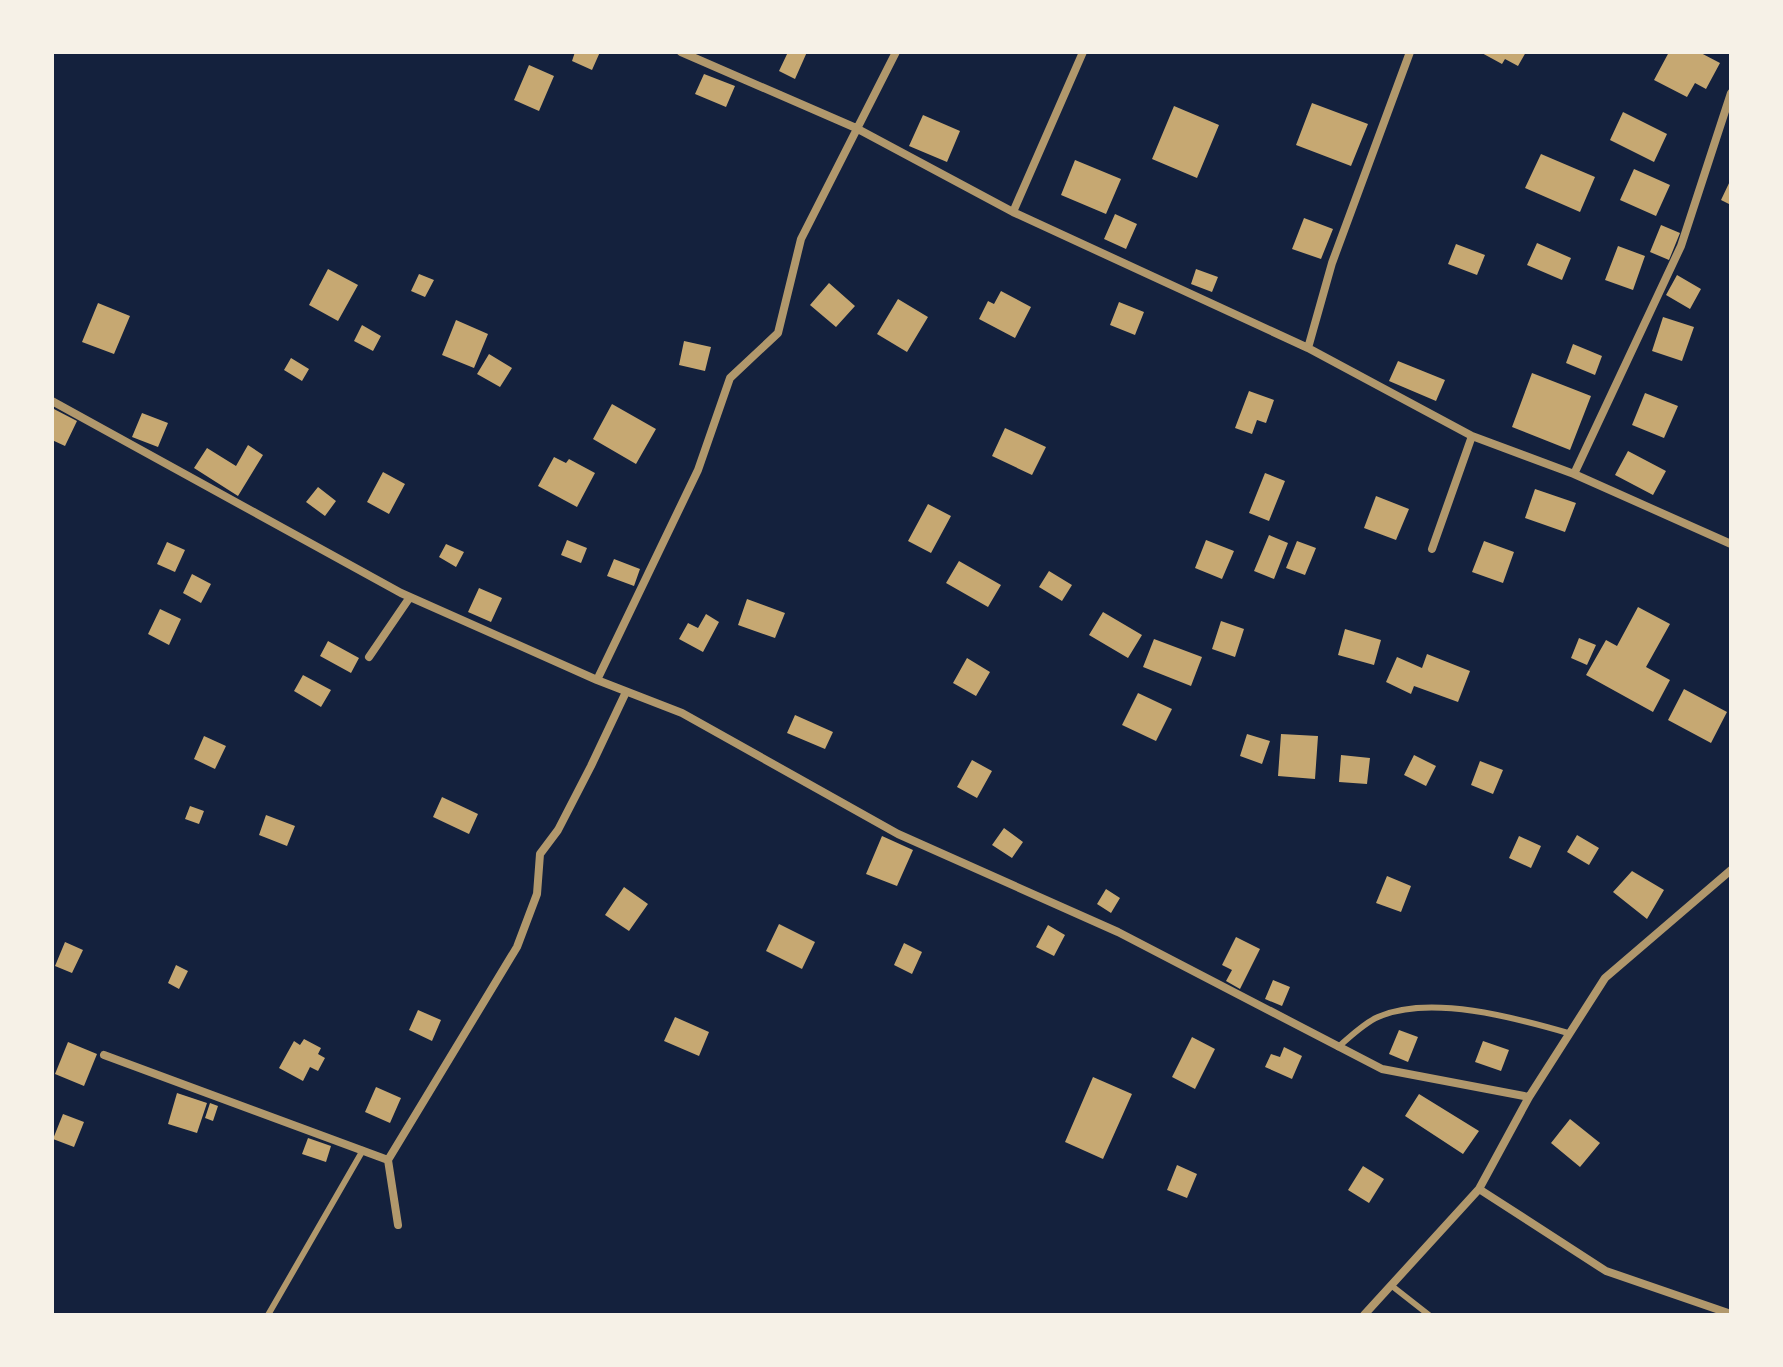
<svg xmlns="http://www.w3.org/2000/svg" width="1783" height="1367" font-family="Rubik,sans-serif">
  <rect width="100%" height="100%" fill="#14213d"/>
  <path fill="#c6a872" d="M575 52H600L592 70 572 61Z
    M788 52H807L795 79 779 71Z
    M1480 52H1526L1518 66 1505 59 1502 64Z
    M1669 52H1699L1720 63 1706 89 1695 83 1687 97 1654 80Z
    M529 65 554 76 539 111 514 100Z
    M704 74 735 86 726 107 695 94Z
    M1312 103 1368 124 1351 166 1296 145Z
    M1174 106 1219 125 1197 178 1152 159Z
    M1623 112 1667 134 1654 162 1610 140Z
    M923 115 960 131 947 162 909 146Z
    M1541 154 1595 177 1580 212 1525 188Z
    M1075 160 1121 179 1106 214 1061 195Z
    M1634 169 1670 185 1656 216 1620 200Z
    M1731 179V205L1721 200Z
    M1115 214 1137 224 1126 249 1104 239Z
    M1304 218 1333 229 1321 259 1292 249Z
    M1661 225 1680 233 1669 260 1650 252Z
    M1537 243 1571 258 1562 280 1527 265Z
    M1456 244 1485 255 1477 275 1448 264Z
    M1618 246 1645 256 1633 290 1605 280Z
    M328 269 358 285 338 321 309 305Z
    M1196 269 1218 277 1212 292 1191 284Z
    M419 274 434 280 425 297 411 291Z
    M1677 275 1701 289 1690 309 1666 295Z
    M829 283 855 306 836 327 810 305Z
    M1001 291 1031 307 1015 338 979 319 988 301 994 304Z
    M898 299 928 317 907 352 877 334Z
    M1119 302 1144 312 1135 335 1110 325Z
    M98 303 130 316 114 354 82 342Z
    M1663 317 1694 327 1682 361 1652 351Z
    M456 320 488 334 474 368 442 355Z
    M362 325 381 336 373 351 354 341Z
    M684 341 711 347 705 371 679 365Z
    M1573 344 1602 356 1595 375 1566 363Z
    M489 354 512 368 500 387 477 374Z
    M291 358 309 369 302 381 284 370Z
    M1398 361 1445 380 1436 401 1389 381Z
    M1532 373 1591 396 1570 450 1512 427Z
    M1249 391 1274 400 1266 423 1257 420 1252 434 1235 428Z
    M1645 393 1678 406 1664 438 1632 425Z
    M612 404 656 429 636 464 593 439Z
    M52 408 77 421 65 446 52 440Z
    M142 413 168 423 158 447 132 437Z
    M1005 428 1046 447 1032 475 992 456Z
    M248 445 263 455 238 496 194 468 207 448 236 466Z
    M1628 451 1666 471 1653 495 1615 475Z
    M554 457 566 463 569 459 595 473 577 507 538 486Z
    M383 472 405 484 389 514 367 502Z
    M1265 473 1285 481 1269 521 1249 513Z
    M318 487 336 501 325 516 306 502Z
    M1535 489 1576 503 1565 532 1525 518Z
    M1376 496 1409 509 1396 540 1364 528Z
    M928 504 951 516 931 553 908 541Z
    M1269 535 1288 543 1274 579 1254 571Z
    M567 540 587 548 581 563 561 555Z
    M1206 540 1234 551 1222 579 1195 568Z
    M1297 541 1316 548 1305 575 1286 568Z
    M1484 541 1514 552 1503 583 1472 572Z
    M167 542 185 550 175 572 157 564Z
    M446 544 464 552 456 567 439 557Z
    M614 559 640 569 634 586 607 576Z
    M959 561 1001 585 988 607 946 583Z
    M1049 571 1072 585 1062 601 1039 587Z
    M192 574 211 584 201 603 183 593Z
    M479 588 502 598 491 622 468 612Z
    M747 599 785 613 775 638 738 625Z
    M1638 607 1670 624 1646 667 1670 680 1653 712 1586 675 1606 640 1617 646Z
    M160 609 181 619 169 645 148 634Z
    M1103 612 1142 635 1128 658 1089 635Z
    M706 614 719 622 703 652 679 639 688 623 698 628Z
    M1221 621 1244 629 1235 657 1212 649Z
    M1345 629 1381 640 1374 665 1338 655Z
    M1579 638 1596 645 1587 665 1571 658Z
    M1154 639 1202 657 1191 686 1143 667Z
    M328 641 359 658 351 673 320 656Z
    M1427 654 1470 671 1458 702 1414 686 1411 694 1386 682 1397 657 1422 668Z
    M967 658 990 672 976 696 953 683Z
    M303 675 331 690 321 707 294 691Z
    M1684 689 1727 712 1711 743 1668 720Z
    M1138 693 1172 709 1156 741 1122 725Z
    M795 715 833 732 825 749 787 733Z
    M1247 734 1270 741 1262 764 1240 756Z
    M1281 734 1318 736 1315 779 1278 776Z
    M204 736 226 746 215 769 194 759Z
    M1341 755 1370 758 1367 784 1339 782Z
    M1414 755 1436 766 1426 786 1404 775Z
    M972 760 992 771 977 798 957 787Z
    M1480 761 1503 770 1493 794 1471 785Z
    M442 797 478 814 469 834 433 817Z
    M190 806 204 811 199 824 185 819Z
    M266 815 295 826 287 846 259 835Z
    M1004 828 1023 842 1012 858 992 845Z
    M1577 835 1599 848 1589 865 1567 852Z
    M882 836 913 850 897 886 866 874Z
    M1519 836 1541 846 1531 868 1509 858Z
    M1632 871 1664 890 1647 919 1613 892Z
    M1387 876 1411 886 1401 912 1376 903Z
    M624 887 648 904 629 931 605 915Z
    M1106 889 1120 898 1111 913 1097 904Z
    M779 924 815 942 802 969 766 951Z
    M1048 925 1065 935 1054 956 1036 947Z
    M1236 937 1260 949 1240 989 1226 981 1232 970 1222 965Z
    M65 942 83 950 72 973 55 966Z
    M904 943 922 952 912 974 894 965Z
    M176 965 188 971 179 989 168 983Z
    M1273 980 1290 987 1282 1006 1265 999Z
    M418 1010 441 1020 432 1041 409 1030Z
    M675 1017 709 1032 699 1056 664 1041Z
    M1399 1030 1418 1037 1408 1062 1389 1054Z
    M1192 1037 1215 1049 1195 1089 1172 1077Z
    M304 1039 321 1048 318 1054 325 1058 318 1071 310 1067 303 1081 279 1068 294 1041 300 1045Z
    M1483 1041 1509 1050 1501 1071 1475 1062Z
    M68 1042 97 1054 84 1086 55 1074Z
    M1284 1047 1302 1056 1292 1079 1265 1067 1271 1054 1280 1057Z
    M1093 1077 1132 1094 1103 1159 1065 1142Z
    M376 1087 401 1098 390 1123 365 1112Z
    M177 1093 207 1103 197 1133 168 1124Z
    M1419 1094 1479 1131 1463 1154 1405 1116Z
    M210 1103 218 1106 213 1121 205 1118Z
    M63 1114 84 1122 74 1147 53 1139Z
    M1570 1119 1600 1143 1580 1167 1551 1143Z
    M308 1138 331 1146 326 1162 302 1154Z
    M1177 1165 1197 1174 1187 1198 1167 1190Z
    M1363 1166 1384 1179 1369 1203 1348 1190Z"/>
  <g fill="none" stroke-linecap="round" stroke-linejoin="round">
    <path stroke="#b1986c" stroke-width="6" d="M1338 1047C1350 1037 1364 1023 1378 1017 1430 994 1516 1018 1568 1033
      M1392 1286 1429 1315
      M268 1315 363 1150"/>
    <path stroke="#b1986c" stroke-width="8" d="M681 52 856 128 1013 212 1308 348 1472 436 1574 474 1731 544
      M1013 212 1083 52
      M1308 348 1332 263 1410 52
      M52 401 401 593 597 680 682 713 898 834 1118 932 1382 1069 1529 1097
      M1574 474 1681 246 1731 93
      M1432 549 1472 436
      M369 657 410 597
      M597 680 698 470 730 378 778 333 801 239 896 52
      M104 1055 388 1160
      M1479 1189 1606 1271 1731 1314
      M398 1225 388 1160 517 947 537 894 540 854 558 830 591 766 626 692
      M1364 1315 1479 1189 1529 1097 1605 978 1731 870"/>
  </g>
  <rect width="1783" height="1367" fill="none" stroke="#f6f1e7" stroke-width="108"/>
</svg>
